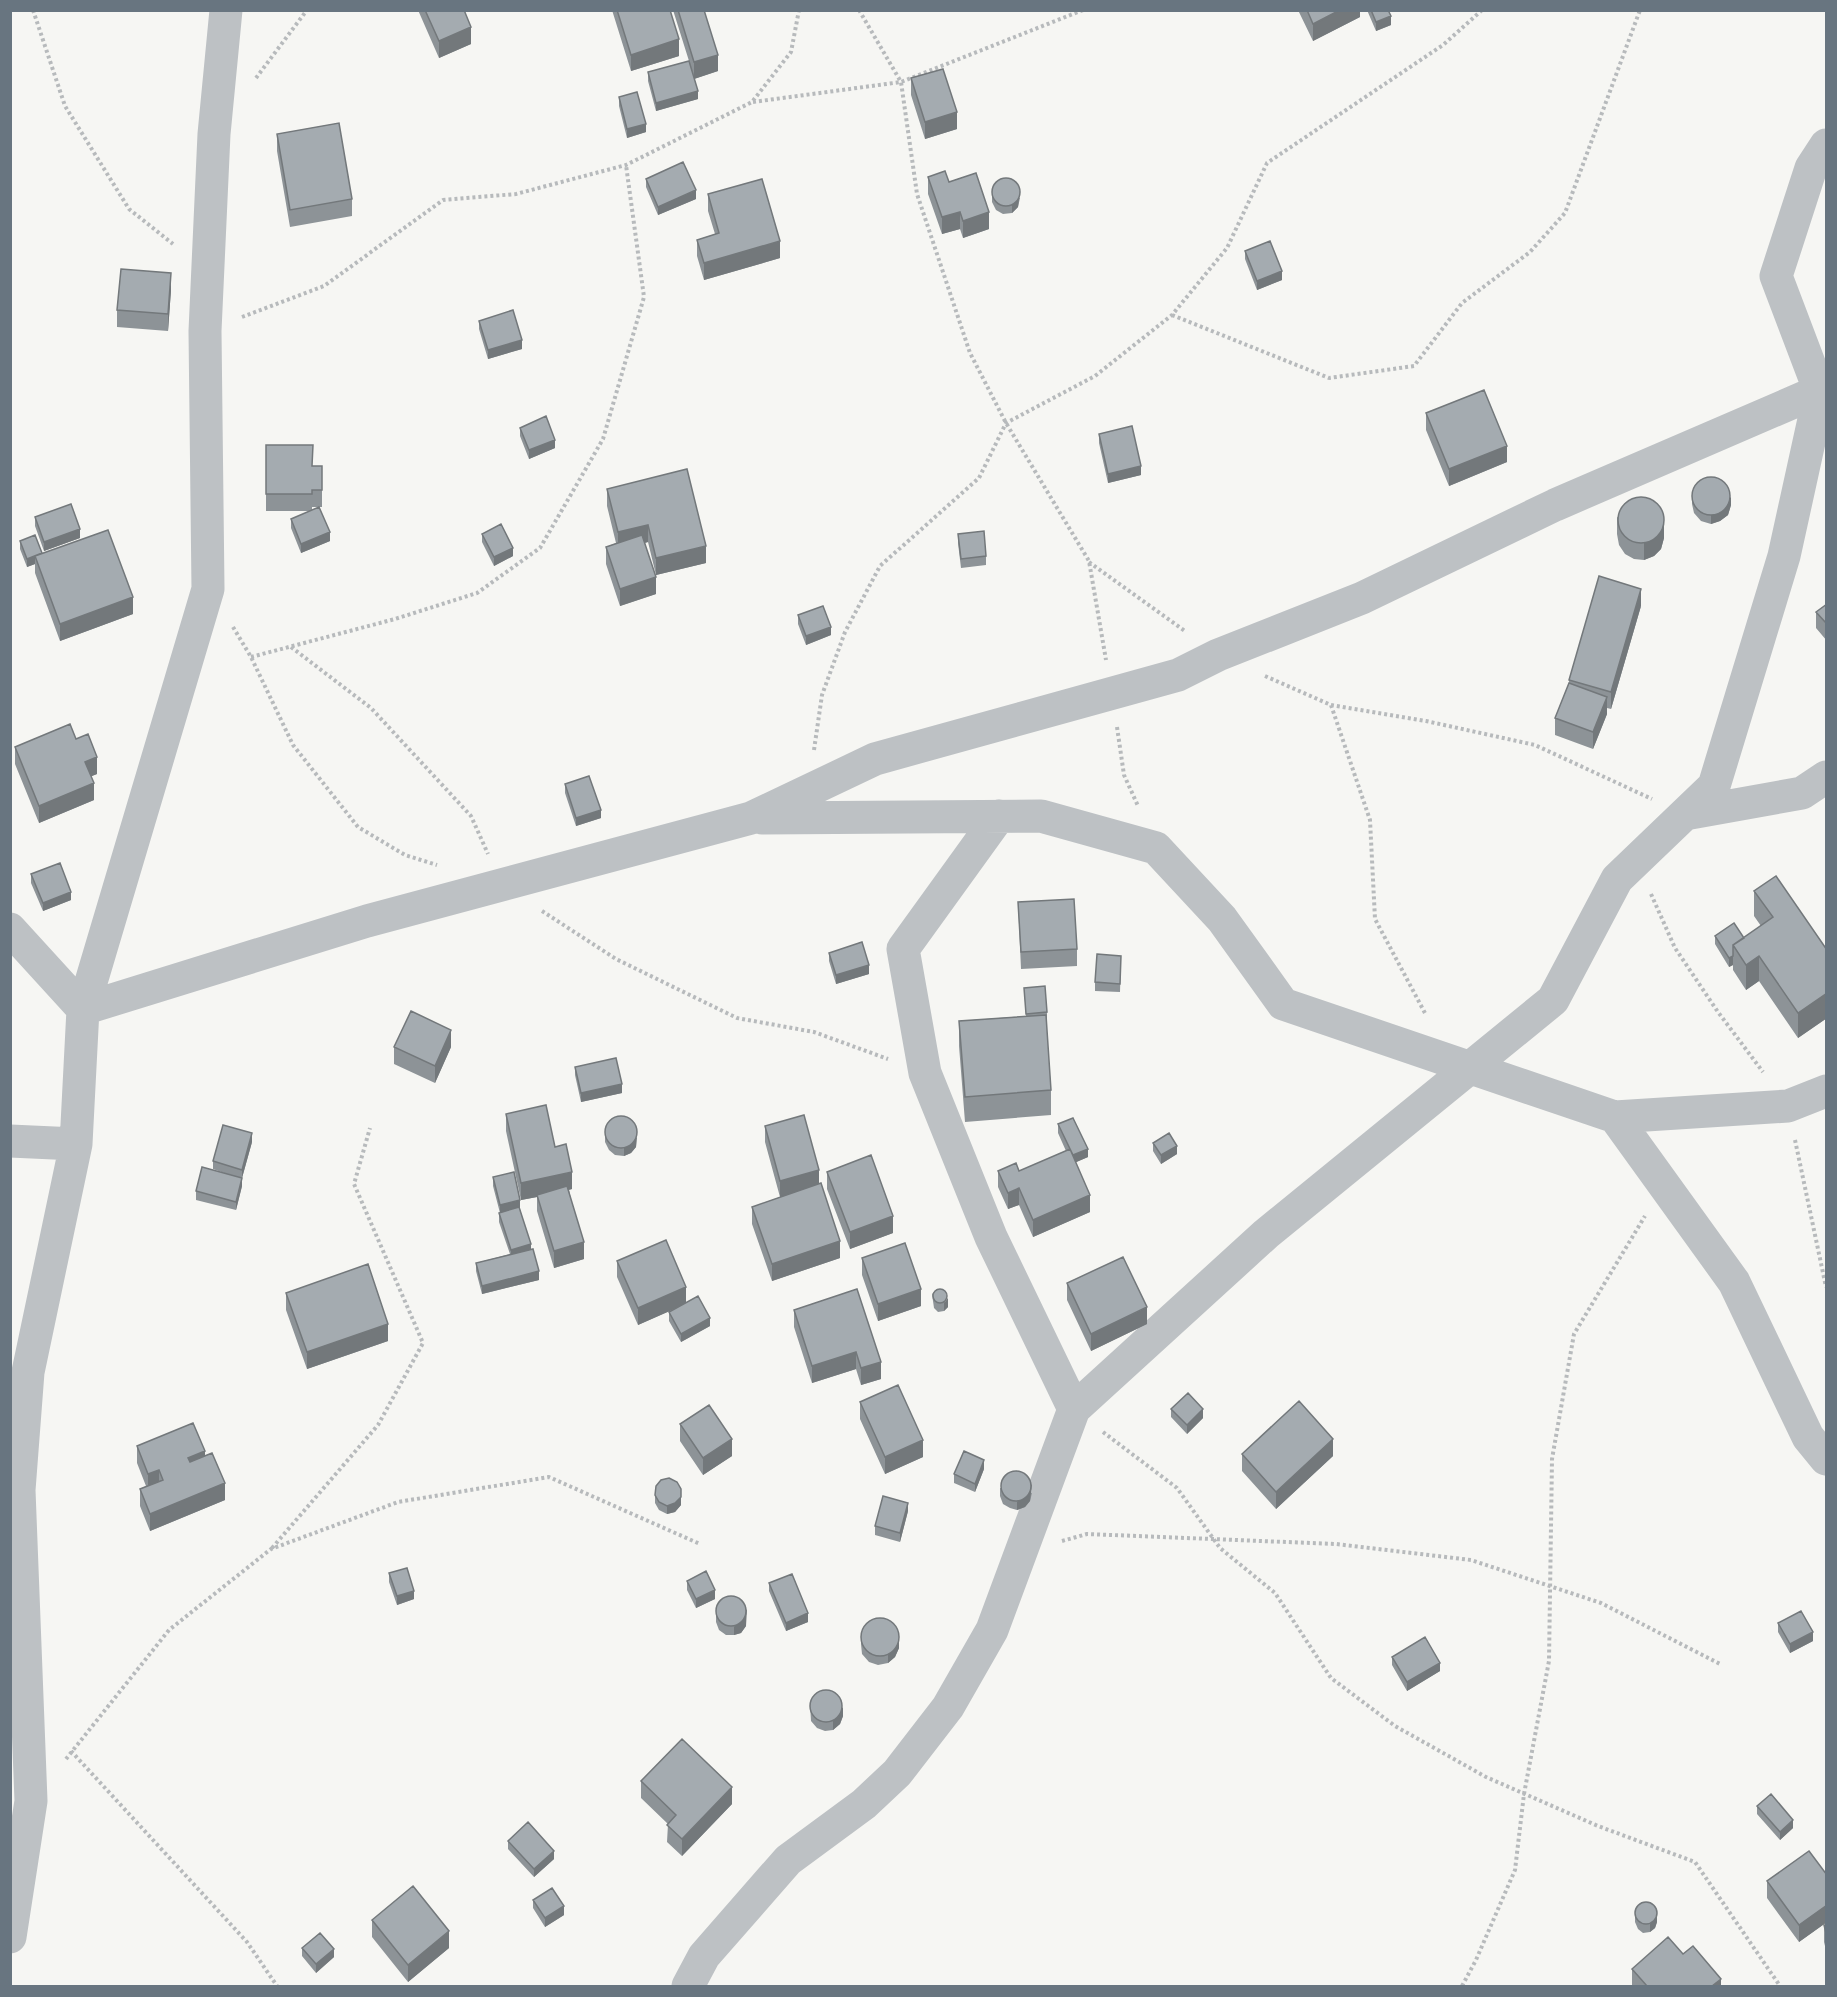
<svg xmlns="http://www.w3.org/2000/svg" width="1837" height="1997" font-family="Cabin,sans-serif">
  <rect width="100%" height="100%" fill="#f6f6f3"/>
  <g fill="none" stroke-linecap="round" stroke-linejoin="round">
    <path stroke="#b7babc" stroke-width="4" stroke-dasharray="3 3" stroke-linecap="butt" d="M33 10 65 106 129 209 173 244
      M859 10 901 82 917 194 970 353 1006 423 1089 561 1106 660
      M256 78 307 10
      M753 102 901 82 1083 10
      M1172 315 1329 378 1414 366 1462 303 1530 252 1565 213 1640 10
      M242 317 324 286 443 200 516 194 626 165 752 102 791 52 799 10
      M1089 562 1185 631
      M233 627 251 657 293 745 358 827 405 855 437 865
      M291 647 371 708 471 816 488 854
      M251 657 395 619 477 593 540 548 603 439 644 297 626 165
      M1265 676 1331 705 1426 721 1535 745 1652 799
      M1331 705 1370 820 1375 919 1426 1015
      M1117 727 1124 775 1138 806
      M814 750 822 695 845 632 880 566 979 478 1006 423 1095 376 1172 315 1227 248 1267 163 1443 45 1482 10
      M1651 894 1675 948 1718 1012 1763 1072
      M542 911 616 959 737 1018 814 1032 888 1059
      M1795 1140 1826 1287
      M1103 1432 1177 1488 1220 1548 1275 1593 1331 1678 1395 1726 1486 1777 1598 1826 1695 1862 1780 1986
      M1062 1541 1087 1534 1336 1544 1471 1560 1601 1603 1722 1665
      M272 1548 378 1425 423 1343 354 1184 370 1128
      M71 1751 247 1942 277 1986
      M66 1759 169 1630 271 1549 398 1502 549 1477 700 1544
      M1462 1986 1476 1960 1515 1870 1524 1794 1549 1661 1552 1459 1574 1334 1645 1216"/>
    <path stroke="#bdc1c4" stroke-width="33" d="M1685 814 1802 793 1826 777
      M999 816 903 949 925 1073 991 1237 1074 1409
      M762 818 1041 816 1156 848 1222 919 1283 1004 1615 1117 1734 1282 1808 1437 1826 1459
      M10 929 83 1009 367 921 751 818 875 759 1178 675 1218 655 1362 598 1555 505 1826 388
      M1615 1117 1788 1106 1826 1091
      M10 1141 76 1144
      M10 1937 31 1801 19 1490 28 1372 76 1144 83 1009 208 589 205 331 214 134 226 10
      M688 1986 704 1956 788 1860 864 1804 897 1773 948 1707 992 1630 1074 1409 1266 1234 1553 1000 1617 879 1714 786 1784 556 1820 392 1776 276 1811 168 1826 145"/>
  </g>
  <path fill="#8d9397" d="M418 10H464L471 44 439 58Z
    M612 10H670L679 56 631 71Z
    M673 10H704L718 71 694 79 698 99 656 111 648 81V72L689 61Z
    M1298 10H1360V17L1313 41Z
    M1367 10H1388L1391 25 1376 31Z
    M911 78 957 129 925 139 911 95Z
    M619 97 646 132 627 138 619 106Z
    M277 134 352 199V216L290 227 277 151Z
    M928 177 949 182 989 229 963 238 960 229 942 234 928 194Z
    M646 179 696 199 658 215 646 187Z
    M708 194 780 258 704 280 697 256V240L715 234 708 211Z
    M992 194 1020 198 1018 207 1012 213 1003 214 996 210 992 202Z
    M1245 251 1282 280 1257 290 1245 259Z
    M171 290 168 331 117 327V310Z
    M479 321 522 349 488 359 479 329Z
    M1426 413 1507 462 1449 486 1426 430Z
    M520 428 555 448 529 459 520 436Z
    M1099 434 1141 475 1108 483 1099 443Z
    M266 445 313 466H322V507H312V510L330 541 301 553 291 528V519L310 511H266Z
    M607 489 706 563 656 575 648 542 645 543 656 594 620 606 606 564V547L616 543 607 506Z
    M1692 495 1731 505 1728 515 1720 521 1711 524 1701 521 1694 513 1692 504Z
    M35 517 80 538 44 551 35 526Z
    M1617 517 1664 538 1661 549 1654 556 1644 560 1634 559 1625 554 1619 545 1617 534Z
    M482 534 513 556 494 566 482 542Z
    M958 534 986 556V565L961 568 958 543Z
    M20 541 42 553 133 614 60 641 35 573V564L27 567 20 549Z
    M1827 604V641L1816 628V612Z
    M1641 606 1611 709 1607 708V714L1593 749 1555 735V718L1569 683V680Z
    M798 615 831 635 806 645 798 624Z
    M76 739 97 774 91 776 94 800 39 823 15 764V747Z
    M565 784 601 818 576 826 565 793Z
    M31 874 71 900 43 911 31 883Z
    M1754 891 1827 950V1018L1798 1038 1759 981 1746 990 1733 970V965L1729 967 1715 944V936L1744 938 1761 926 1754 916Z
    M1018 902 1077 949V966L1021 969Z
    M829 953 869 974 836 984 829 961Z
    M1121 956 1120 992 1095 991V982Z
    M1024 988 1047 1012V1020H1046L1051 1090V1115L965 1122 959 1046V1021L1026 1016Z
    M394 1047H451L435 1083 394 1064Z
    M575 1067 622 1093 581 1102 575 1075Z
    M506 1114 555 1147 572 1189 569 1190 584 1259 554 1268 537 1211V1197L521 1200 506 1131Z
    M1058 1124 1088 1157 1076 1162 1090 1212 1033 1237 1019 1205 1008 1209 998 1187V1171H1019L1066 1151 1058 1133Z
    M765 1126 819 1183 840 1258 772 1281 752 1224V1207L780 1197 765 1142Z
    M605 1134 637 1138 636 1147 631 1153 624 1156 615 1155 609 1150 605 1142Z
    M252 1142 242 1178V1186L236 1210 196 1200V1191L227 1174 213 1169V1161Z
    M1153 1143 1177 1154 1161 1164 1153 1151Z
    M827 1172 893 1233 850 1249 827 1189Z
    M493 1177 520 1209 539 1280 482 1294 476 1271V1263L510 1254 499 1222V1213H500L493 1186Z
    M862 1258 921 1306 878 1321 862 1275Z
    M617 1261 686 1303 710 1326 681 1342 669 1321V1312L678 1307 638 1325 617 1277Z
    M1067 1283 1147 1324 1091 1351 1067 1300Z
    M857 1289 881 1379 861 1385 856 1369 812 1383 794 1327V1310Z
    M937 1289 948 1307 944 1311 938 1312 934 1308 932 1294Z
    M286 1293 388 1341 307 1369 286 1310Z
    M860 1402 923 1457 885 1474 860 1419Z
    M1171 1409 1203 1418 1187 1434 1171 1417Z
    M680 1424 732 1456 703 1475 680 1441Z
    M137 1446 205 1456 225 1500 150 1531 140 1506V1489L146 1486 137 1463Z
    M1242 1454 1333 1456 1276 1509 1242 1471Z
    M984 1469 975 1492 954 1483V1474Z
    M1000 1488 1032 1493 1030 1501 1025 1507 1017 1510 1010 1508 1003 1504 1000 1496Z
    M655 1495 681 1505 675 1512 667 1514 659 1510 655 1503Z
    M908 1511 900 1542 875 1535V1526Z
    M389 1573 414 1599 397 1605 389 1582Z
    M687 1581 715 1599 696 1608 687 1590Z
    M769 1583 808 1622 786 1631 769 1591Z
    M716 1614 746 1626 741 1633 734 1635H726L719 1630 716 1622Z
    M1778 1623 1813 1641 1790 1653 1778 1632Z
    M861 1635 899 1648 895 1657 888 1663 878 1665 869 1662 862 1654 861 1644Z
    M1392 1657 1440 1671 1407 1691 1392 1665Z
    M810 1704 843 1716 840 1724 833 1730 825 1731 817 1728 811 1721Z
    M641 1781 732 1804 682 1856 667 1842 668 1824 641 1798Z
    M1757 1806 1793 1828 1780 1840 1757 1814Z
    M508 1841 554 1859 534 1877 508 1849Z
    M1827 1875V1922L1799 1942 1767 1898V1881Z
    M533 1900 564 1915 545 1927 533 1908Z
    M1635 1914 1657 1922 1655 1928 1650 1932 1643 1933 1638 1929 1635 1922Z
    M372 1920 449 1948 408 1982 372 1937Z
    M1824 1925H1827V1954L1824 1942Z
    M302 1948 334 1957 316 1973 302 1956Z
    M1683 1954 1721 1986H1632V1969Z"/>
  <path fill="#73787b" d="M1340 10H1360V17L1313 41V24Z
    M1391 16V25L1376 31V22Z
    M471 27V44L439 58V41Z
    M679 39V56L631 71V55Z
    M718 55V71L694 79V62Z
    M698 91V99L656 111V103Z
    M957 112V129L925 139V122Z
    M646 124V132L627 138V129Z
    M696 190V199L658 215V207Z
    M1020 190 1018 207 1012 213V204Z
    M960 212V229L942 234V217Z
    M989 212V229L963 238V221Z
    M780 241V258L704 280V263Z
    M1282 271V280L1257 290V281Z
    M171 273V290L168 331V314Z
    M522 340V349L488 359V350Z
    M555 440V448L529 459V450Z
    M1507 446V462L1449 486V469Z
    M1141 466V475L1108 483V474Z
    M1731 497V505L1728 515 1720 521 1711 524V515Z
    M1664 521V538L1661 549 1654 556 1644 560V543Z
    M648 525V542L618 549V532Z
    M80 529V538L44 551V542Z
    M330 532V541L301 553V544Z
    M706 546V563L656 575V558Z
    M513 548V556L494 566V557Z
    M42 553 35 556V564L27 567V559Z
    M656 577V594L620 606V589Z
    M1641 589V606L1611 709V692Z
    M133 597V614L60 641V624Z
    M831 627V635L806 645V636Z
    M1607 697V714L1593 749V732Z
    M97 757V774L85 779V762Z
    M94 783V800L39 823V806Z
    M601 810V818L576 826V818Z
    M71 892V900L43 911V903Z
    M1733 956V965L1729 967V958Z
    M1759 956V981L1746 990V965Z
    M869 965V974L836 984V975Z
    M1827 993V1018L1798 1038V1013Z
    M451 1030V1047L435 1083V1066Z
    M622 1084V1093L581 1102V1093Z
    M637 1130 636 1147 631 1153 624 1156V1148Z
    M252 1133V1142L242 1178V1186L236 1210V1202L242 1178V1170Z
    M1177 1146V1154L1161 1164V1155Z
    M1088 1149V1157L1072 1164V1155Z
    M819 1170V1187L780 1198V1181Z
    M572 1172V1189L537 1197V1195V1197L521 1200V1183Z
    M1019 1188V1205L1008 1209V1193Z
    M1090 1195V1212L1033 1237V1220Z
    M520 1200V1209L500 1214V1205Z
    M893 1216V1233L850 1249V1232Z
    M840 1241V1258L772 1281V1264Z
    M584 1242V1259L554 1268V1251Z
    M531 1244V1252L511 1259V1250Z
    M539 1271V1280L482 1294V1286Z
    M686 1287V1304L638 1325V1308Z
    M921 1289V1306L878 1321V1304Z
    M948 1298V1307L944 1311V1303Z
    M1147 1307V1324L1091 1351V1334Z
    M710 1318V1326L681 1342V1334Z
    M388 1324V1341L307 1369V1352Z
    M856 1352V1369L812 1383V1366Z
    M881 1362V1379L861 1385V1368Z
    M1203 1409V1418L1187 1434V1425Z
    M732 1439V1456L703 1475V1458Z
    M1333 1439V1456L1276 1509V1492Z
    M923 1440V1457L885 1474V1457Z
    M205 1451V1468L188 1475V1458Z
    M984 1460V1469L975 1492V1484Z
    M159 1470V1487L148 1491V1474Z
    M225 1483V1500L150 1531V1514Z
    M1032 1484 1030 1501 1025 1507 1017 1510V1502Z
    M681 1489V1505L675 1512 667 1514V1506Z
    M908 1503V1511L900 1542V1533Z
    M715 1590V1599L696 1608V1599Z
    M414 1591V1599L397 1605V1596Z
    M747 1609 746 1626 741 1633 734 1635V1627Z
    M808 1613V1622L786 1631V1623Z
    M1813 1632V1641L1790 1653V1644Z
    M899 1639V1648L895 1657 888 1663V1655Z
    M1440 1663V1671L1407 1691V1682Z
    M843 1707V1716L840 1724 833 1730V1721Z
    M732 1787V1804L682 1856V1839Z
    M1793 1820V1828L1780 1840V1832Z
    M554 1851V1859L534 1877V1869Z
    M1827 1905V1922L1799 1942V1925Z
    M564 1906V1915L545 1927V1918Z
    M1657 1913V1922L1655 1928 1650 1932V1924Z
    M449 1931V1948L408 1982V1965Z
    M334 1949V1957L316 1973V1964Z
    M1721 1979V1986H1712Z"/>
  <path fill="#a4abb0" stroke="#73787b" stroke-width="1.5" d="M425 10H464L471 27 439 41Z
    M617 10H670L679 39 631 55Z
    M678 10H704L718 55 694 62Z
    M1307 10H1340L1313 24Z
    M1371 10H1388L1391 16 1376 22Z
    M689 61 698 91 656 103 648 72Z
    M943 69 957 112 925 122 911 78Z
    M637 92 646 124 627 129 619 97Z
    M339 123 352 199 290 210 277 134Z
    M683 162 696 190 658 207 646 179Z
    M945 171 949 182 976 173 989 212 963 221 960 212 942 217 928 177Z
    M992 192a14 14 0 1 1 28 0a14 14 0 1 1-28 0Z
    M762 179 780 241 704 263 697 240 719 233 708 194Z
    M1270 241 1282 271 1257 281 1245 251Z
    M121 269 171 273 168 314 117 310Z
    M513 310 522 340 488 350 479 321Z
    M1484 390 1507 446 1449 469 1426 413Z
    M546 416 555 440 529 450 520 428Z
    M1132 426 1141 466 1108 474 1099 434Z
    M266 445H313L312 466H322V490H312V494H266Z
    M687 469 706 546 656 558 648 525 618 532 607 489Z
    M1692 496a19 19 0 1 1 38 0a19 19 0 1 1-38 0Z
    M1618 520a23 23 0 1 1 46 0a23 23 0 1 1-46 0Z
    M71 504 80 529 44 542 35 517Z
    M319 507 330 532 301 544 291 519Z
    M501 524 513 548 494 557 482 534Z
    M108 530 133 597 60 624 35 556Z
    M984 531 986 556 961 559 958 534Z
    M35 535 42 553 27 559 20 541Z
    M642 535 656 577 620 589 606 547Z
    M1599 576 1641 589 1611 692 1569 680Z
    M1827 604V624L1816 612Z
    M823 606 831 627 806 636 798 615Z
    M1569 683 1607 697 1593 732 1555 718Z
    M70 724 76 739 88 734 97 757 85 762 94 783 39 806 15 747Z
    M589 776 601 810 576 818 565 784Z
    M60 863 71 892 43 903 31 874Z
    M1776 876 1827 950V993L1798 1013 1759 956 1746 965 1733 945 1773 917 1754 891Z
    M1074 899 1077 949 1021 952 1018 902Z
    M1734 923 1744 938 1733 945V956L1729 958 1715 936Z
    M862 942 869 965 836 975 829 953Z
    M1097 954 1121 956 1120 984 1095 982Z
    M1045 986 1047 1012 1026 1014 1024 988Z
    M411 1011 451 1030 435 1066 394 1047Z
    M1046 1015 1051 1090 965 1097 959 1021Z
    M616 1058 622 1084 581 1093 575 1067Z
    M546 1105 555 1147 566 1144 572 1172 521 1183 506 1114Z
    M804 1115 819 1170 780 1181 765 1126Z
    M605 1132a16 16 0 1 1 32 0a16 16 0 1 1-32 0Z
    M1073 1118 1088 1149 1073 1155 1058 1124Z
    M223 1125 252 1133 242 1170 213 1161Z
    M1169 1133 1177 1146 1161 1155 1153 1143Z
    M1070 1149 1090 1195 1033 1220 1019 1188 1008 1193 998 1171 1016 1163 1019 1171Z
    M871 1155 893 1216 850 1232 827 1172Z
    M202 1167 242 1178 236 1202 196 1191Z
    M514 1172 520 1200 500 1205 493 1177Z
    M821 1183 840 1241 772 1264 752 1207Z
    M567 1186 584 1242 554 1251 537 1195Z
    M519 1207 531 1244 511 1250 499 1213Z
    M666 1240 686 1287 638 1308 617 1261Z
    M905 1243 921 1289 878 1304 862 1258Z
    M533 1249 539 1271 482 1286 476 1263Z
    M1123 1257 1147 1307 1091 1334 1067 1283Z
    M368 1264 388 1324 307 1352 286 1293Z
    M933 1296a7 7 0 1 1 14 0a7 7 0 1 1-14 0Z
    M857 1289 881 1362 861 1368 856 1352 812 1366 794 1310Z
    M698 1296 710 1318 681 1334 669 1312Z
    M898 1385 923 1440 885 1457 860 1402Z
    M1188 1393 1203 1409 1187 1425 1171 1409Z
    M1299 1401 1333 1439 1276 1492 1242 1454Z
    M709 1405 732 1439 703 1458 680 1424Z
    M193 1423 205 1451 188 1458 190 1462 212 1453 225 1483 150 1514 140 1489 163 1480 159 1470 148 1474 137 1446Z
    M964 1451 984 1460 975 1484 954 1474Z
    M1001 1486a15 15 0 1 1 30 0a15 15 0 1 1-30 0Z
    M669 1478 677 1482 681 1489V1497L675 1503 667 1506 659 1502 655 1495 656 1486 661 1480Z
    M883 1496 908 1503 900 1533 875 1526Z
    M407 1568 414 1591 397 1596 389 1573Z
    M706 1571 715 1590 696 1599 687 1581Z
    M792 1574 808 1613 786 1623 769 1583Z
    M716 1611a15 15 0 1 1 30 0a15 15 0 1 1-30 0Z
    M1801 1611 1813 1632 1790 1644 1778 1623Z
    M861 1637a19 19 0 1 1 38 0a19 19 0 1 1-38 0Z
    M1425 1637 1440 1663 1407 1682 1392 1657Z
    M810 1706a16 16 0 1 1 32 0a16 16 0 1 1-32 0Z
    M682 1739 732 1787 682 1839 667 1825 676 1815 641 1781Z
    M1771 1794 1793 1820 1780 1832 1757 1806Z
    M528 1822 554 1851 534 1869 508 1841Z
    M1809 1851 1827 1875V1905L1799 1925 1767 1881Z
    M413 1886 449 1931 408 1965 372 1920Z
    M552 1888 564 1906 545 1918 533 1900Z
    M1635 1913a11 11 0 1 1 22 0a11 11 0 1 1-22 0Z
    M1824 1925H1827V1937Z
    M320 1933 334 1949 316 1964 302 1948Z
    M1668 1937 1683 1954 1693 1946 1721 1979 1712 1986H1647L1632 1969Z"/>
  <rect width="1837" height="1997" fill="none" stroke="#687580" stroke-width="24"/>
</svg>
